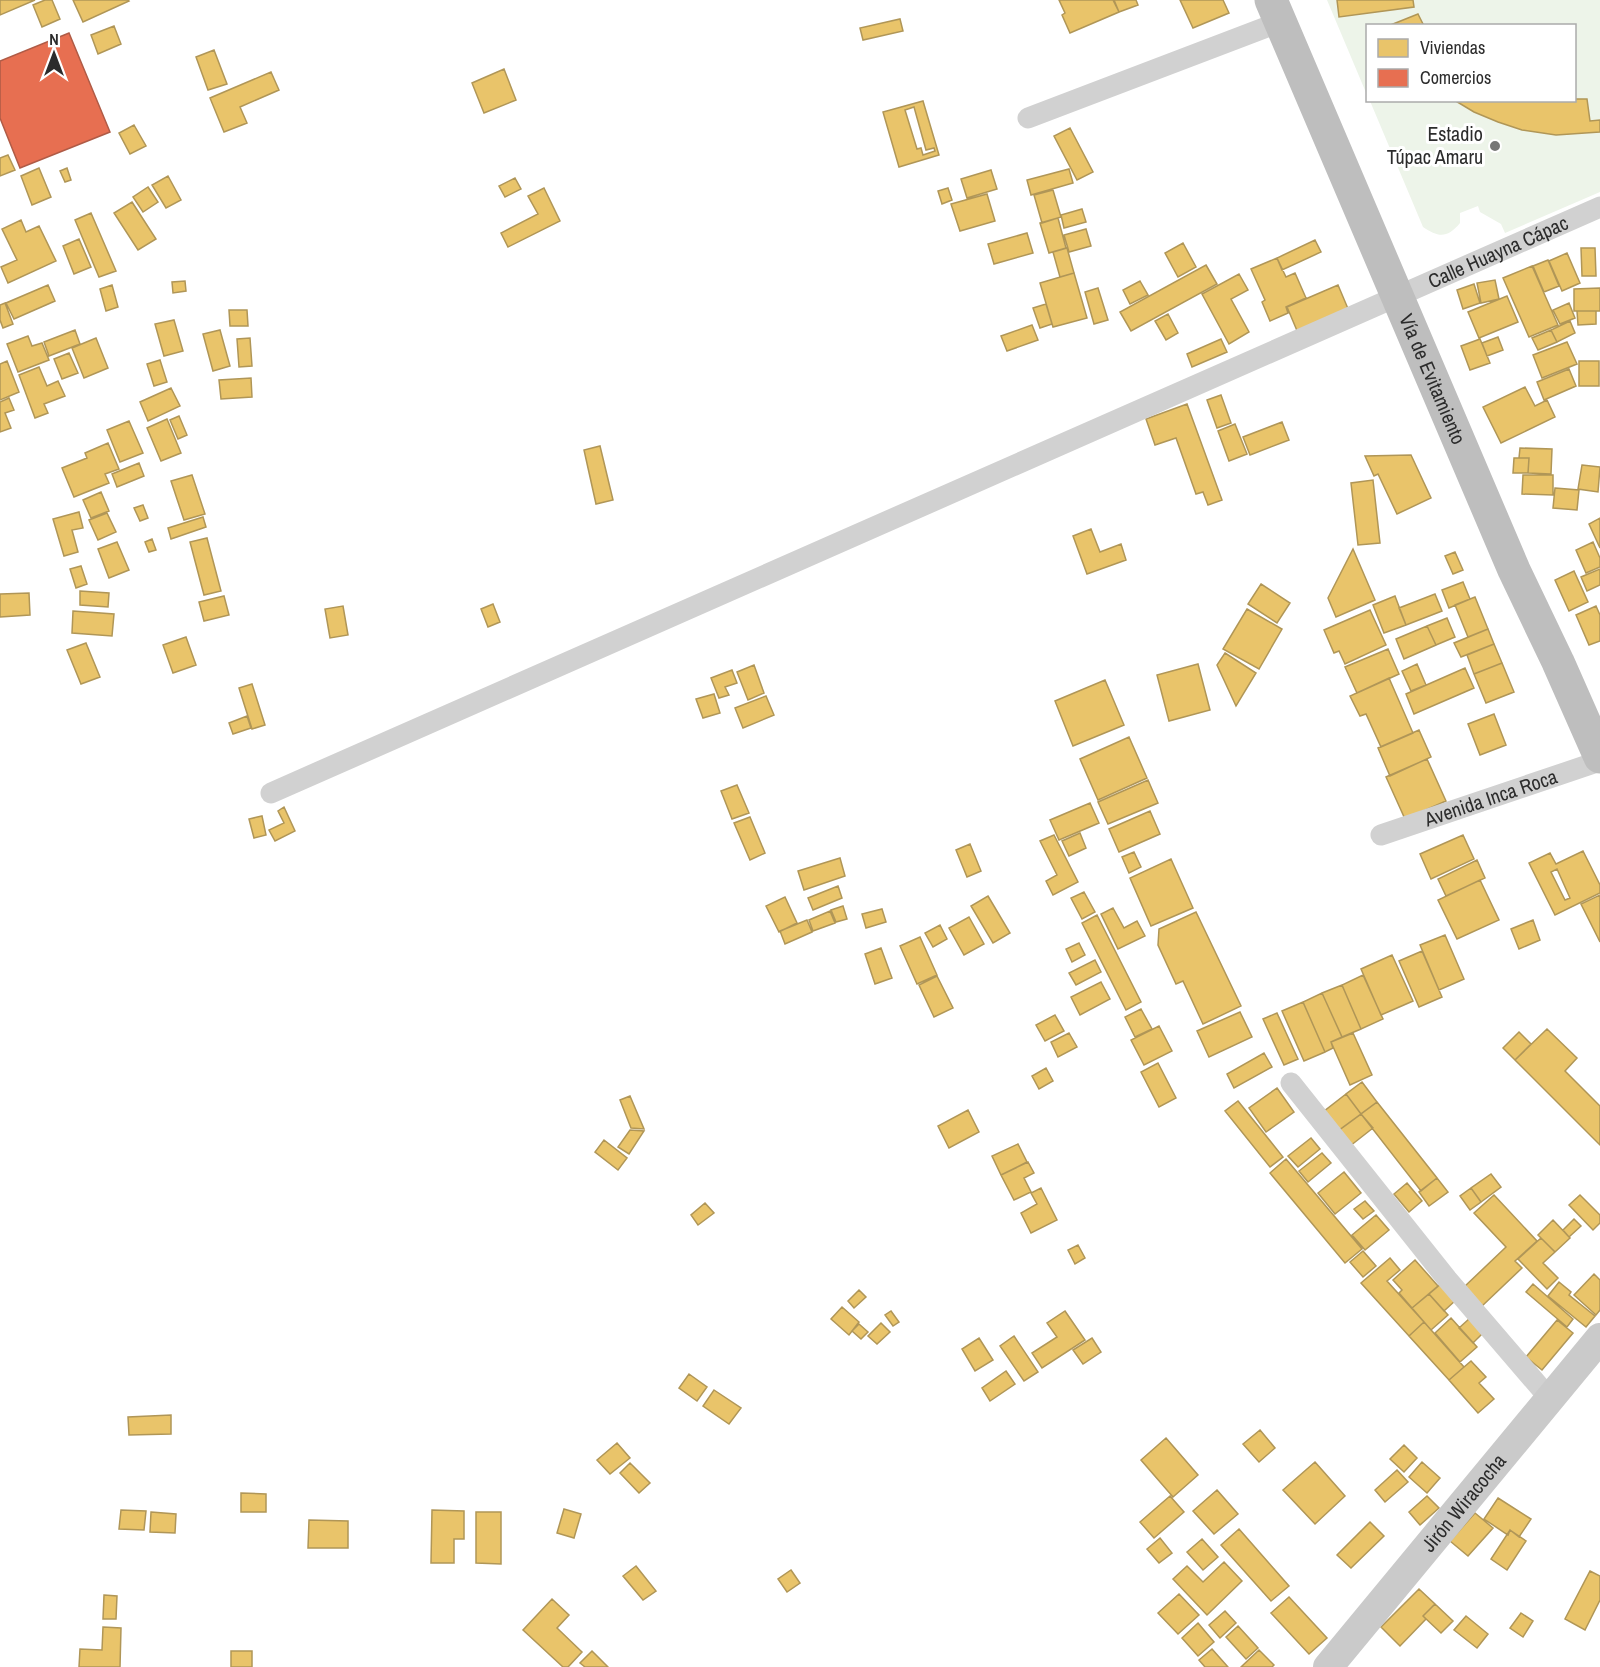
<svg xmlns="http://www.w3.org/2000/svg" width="1600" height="1667" font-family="'Archivo Narrow',sans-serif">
  <rect width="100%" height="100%" fill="#fff"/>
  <path fill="#edf4e9" d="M1327 0H1600V192L1505 233 1501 224 1480 212 1478 206 1460 213V223C1447 239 1438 237 1423 227L1370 101 1574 100V26H1368L1367 95Z"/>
  <path fill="#e9c46a" stroke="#b09657" stroke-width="1.5" fill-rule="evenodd" d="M0 0H35L0 15Z
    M45 0H52L60 19 42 27 33 5Z
    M73 0H128L129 1 83 22Z
    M1059 0H1113L1119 12 1070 33 1062 15 1065 13Z
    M1114 0H1136L1138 5 1119 12Z
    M1180 0H1223L1229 13 1193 28Z
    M1337 0H1413L1414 7 1339 17Z
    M1418 14 1424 26H1388Z
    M900 19 903 31 863 40 860 28Z
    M114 26 121 44 98 54 91 35Z
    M214 50 227 84 208 90 196 57Z
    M504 69 516 100 484 113 472 83Z
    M271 72 279 90 240 107 247 123 224 132 210 98Z
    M1574 99H1587L1590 121 1600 120V132L1556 135 1522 130 1498 122 1474 112 1454 100H1574Z
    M923 101 939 155 899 167 883 112ZM914 107 926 150 934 148 935 151 923 155 921 148 917 149 905 110Z
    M134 125 146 146 130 154 119 133Z
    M1070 128 1093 172 1077 180 1054 136Z
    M8 155 15 170 0 176V158Z
    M39 168 51 197 32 205 21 176Z
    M67 168 71 180 65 182 60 171Z
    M1069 169 1073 183 1031 195 1027 180Z
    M991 170 997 189 967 198 961 179Z
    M168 176 181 200 166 208 152 185Z
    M515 178 521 189 505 197 499 186Z
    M148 187 158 202 143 212 133 197Z
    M544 188 560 221 508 247 501 233 538 214 528 196Z
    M948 188 952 200 942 204 938 191Z
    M1053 190 1061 217 1042 223 1034 195Z
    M987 194 995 221 960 231 951 204Z
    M132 202 156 239 138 250 114 213Z
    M1082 209 1086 222 1064 228 1061 215Z
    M91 213 116 271 99 277 75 220Z
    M1058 218 1066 248 1049 253 1040 223Z
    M21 220 26 232 39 226 56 261 8 283 1 267 17 260 2 229Z
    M1086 229 1091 246 1069 252 1064 235Z
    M1027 233 1033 253 994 264 988 244Z
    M79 239 91 267 74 274 63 246Z
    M1315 240 1321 252 1282 270 1277 258Z
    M1183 243 1196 267 1178 277 1165 253Z
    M1067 248 1074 273 1060 277 1053 252Z
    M1581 248H1595L1596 276H1582Z
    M1567 253 1580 283 1562 291 1549 261Z
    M1277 258 1286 277 1295 273 1306 298 1286 307 1288 313 1270 321 1262 302 1265 300 1251 269Z
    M1548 260 1559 286 1544 292 1533 266Z
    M1206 265 1217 284 1131 331 1120 312Z
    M1532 266 1558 325 1529 337 1503 278Z
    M1074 273 1087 318 1053 327 1040 283Z
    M1239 274 1248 290 1231 299 1249 332 1229 344 1202 294Z
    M1495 280 1499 299 1481 303 1477 283Z
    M185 281 186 291 173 293 172 282Z
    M1140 281 1148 295 1130 304 1123 290Z
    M1474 284 1480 303 1463 309 1457 290Z
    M48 285 55 301 14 319 6 303Z
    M112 285 118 307 106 311 100 289Z
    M1338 285 1349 311 1298 333 1287 307Z
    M1098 288 1108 320 1094 324 1085 292Z
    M1600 288V311H1574V289Z
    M1507 296 1518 322 1479 338 1468 312Z
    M5 303 13 324 3 328 0 320V305Z
    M1569 303 1575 318 1560 324 1553 310Z
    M1046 304 1052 324 1040 328 1033 308Z
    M229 310H247L248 326H230Z
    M1577 311H1596V324L1578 325Z
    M1168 314 1178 333 1166 340 1155 321Z
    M174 320 183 351 164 356 155 324Z
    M1570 321 1575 333 1557 342 1551 330Z
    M1032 325 1038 340 1007 351 1001 336Z
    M75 330 80 344 49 356 44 342Z
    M220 330 230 366 213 371 203 334Z
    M1551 330 1557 342 1538 350 1532 338Z
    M28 336 32 346 42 343 49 360 18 372 7 344Z
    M1498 337 1503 350 1487 356 1482 343Z
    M96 338 108 368 84 378 72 348Z
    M250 338 252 366 239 367 237 339Z
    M1221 339 1227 352 1192 367 1187 354Z
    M1480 339 1490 363 1470 370 1461 346Z
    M1567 342 1577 364 1542 378 1533 355Z
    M69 353 78 373 62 379 54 359Z
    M160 360 167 382 154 386 147 364Z
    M7 361 19 392 0 400V364Z
    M1579 361H1599V386H1579Z
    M39 367 47 386 58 381 65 396 44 404 48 413 35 418 19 375Z
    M1569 369 1576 386 1544 400 1537 382Z
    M251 378 252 397 221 399 219 380Z
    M1525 387 1535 406 1547 400 1555 417 1501 443 1483 407Z
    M171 388 180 406 148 421 140 402Z
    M1221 395 1231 423 1217 428 1207 400Z
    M9 398 14 410 5 413 11 428 0 432V402Z
    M1187 404 1222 500 1208 505 1203 492 1196 494 1176 438 1155 445 1146 419Z
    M179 416 187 435 178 439 170 420Z
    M167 419 181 453 161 461 147 428Z
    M129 421 143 453 120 462 107 430Z
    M1282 422 1289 440 1250 455 1243 437Z
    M1235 424 1247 454 1229 461 1218 431Z
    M108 443 119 469 105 474 109 483 74 497 62 468 87 458 85 453Z
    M600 446 613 500 596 504 584 450Z
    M1520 448 1552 449 1551 474 1528 473 1529 458H1519Z
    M1411 455 1431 498 1397 514 1378 474 1374 476 1365 456Z
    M1514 458H1529L1528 473H1513Z
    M139 463 144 476 117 487 112 474Z
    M1582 465 1600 467 1598 492 1578 489Z
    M192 475 205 514 184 520 171 481Z
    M1523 475H1553V495L1522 494Z
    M1373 480 1380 543 1358 545 1351 483Z
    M1555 488 1579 490 1577 510 1553 508Z
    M101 492 109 511 91 518 83 500Z
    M143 505 148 518 140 521 134 508Z
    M79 512 83 528 72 530 78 552 64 556 53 519Z
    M107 513 116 532 98 540 89 520Z
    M203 517 206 527 171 539 168 528Z
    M1600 518V548L1589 524Z
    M1091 529 1100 552 1121 544 1126 560 1087 574 1073 536Z
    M207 538 221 591 204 595 190 542Z
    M152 539 156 550 149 552 145 542Z
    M117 542 129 570 109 578 98 549Z
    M1593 542 1600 558V567L1586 573 1576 550Z
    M1353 549 1375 600 1336 617 1328 598Z
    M1455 552 1463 570 1453 574 1445 556Z
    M81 566 87 584 76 588 70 569Z
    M1600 569V585L1587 591 1581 577Z
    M1574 571 1588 602 1569 611 1555 580Z
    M1463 582 1470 599 1449 608 1442 590Z
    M1261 584 1290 603 1277 623 1248 604Z
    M80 591 109 593 108 607 80 605Z
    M29 593 30 615 0 617V594Z
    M1435 594 1442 611 1406 625 1399 608Z
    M224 596 229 615 204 621 199 602Z
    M1395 596 1406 625 1384 633 1373 605Z
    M1475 597 1488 629 1468 637 1455 605Z
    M493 604 500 622 488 627 481 609Z
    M343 606 348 635 330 638 325 609Z
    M1596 606 1600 615V641L1589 645 1576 615Z
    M1247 609 1282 629 1259 669 1223 649Z
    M1370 610 1386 645 1345 664 1339 651 1334 653 1324 630Z
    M73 611 114 614 112 636 72 633Z
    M1447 618 1455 637 1436 645 1427 626Z
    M1427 626 1436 645 1404 659 1396 639Z
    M1488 629 1494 644 1461 657 1454 643Z
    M186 637 196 665 173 673 163 645Z
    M86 643 100 677 81 684 67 650Z
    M1494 644 1502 663 1474 674 1467 655Z
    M1388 649 1399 674 1357 693 1345 667Z
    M1225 653 1256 673 1236 706 1217 665Z
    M1502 663 1514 692 1486 703 1474 674Z
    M1198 664 1210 710 1169 721 1157 675Z
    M1417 664 1426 685 1411 691 1402 671Z
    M754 665 764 693 748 700 737 672Z
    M1465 668 1474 688 1414 714 1406 694Z
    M732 670 737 683 725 687 729 695 719 698 711 678Z
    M1389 678 1413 733 1381 747 1366 714 1360 716 1350 696Z
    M1105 680 1124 725 1073 746 1055 701Z
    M252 684 265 725 252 729 239 688Z
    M714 694 720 713 703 718 696 699Z
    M766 696 774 715 743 728 735 708Z
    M1494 714 1506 745 1480 755 1468 724Z
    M247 716 251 728 233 734 229 723Z
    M1419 730 1431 757 1390 776 1378 748Z
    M1129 737 1147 778 1098 800 1080 759Z
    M1427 759 1446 801 1405 819 1386 777Z
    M1148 780 1158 803 1108 824 1098 802Z
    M737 785 749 813 732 819 721 791Z
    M1090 803 1099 823 1059 840 1050 820Z
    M284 807 295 831 275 841 269 830 284 823 278 811Z
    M1150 811 1160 834 1119 852 1109 829Z
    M262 816 266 835 254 838 249 819Z
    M750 817 765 853 750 860 734 823Z
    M1080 833 1086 848 1069 856 1062 841Z
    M1054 835 1078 882 1053 895 1046 881 1057 875 1040 841Z
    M1463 835 1474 859 1431 879 1420 854Z
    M970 844 981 871 967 877 956 850Z
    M1583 851 1600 885V893L1555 915 1529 863 1550 853 1556 864ZM1557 869 1570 898 1565 900 1551 872Z
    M1134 852 1141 867 1129 873 1122 857Z
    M840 858 845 876 804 890 798 871Z
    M1171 859 1193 908 1151 926 1130 878Z
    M1477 860 1485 878 1446 896 1438 879Z
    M1480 880 1499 920 1457 939 1438 900Z
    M838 886 842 898 813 910 808 898Z
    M1084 892 1095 912 1082 919 1071 898Z
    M1600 895V942L1581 904Z
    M988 896 1010 933 993 943 971 906Z
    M785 897 797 923 779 932 766 906Z
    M843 906 847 919 836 922 831 910Z
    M1113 908 1124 928 1137 921 1145 936 1118 949 1101 914Z
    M882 909 886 922 866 928 862 914Z
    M830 911 835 923 813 931 809 920Z
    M1196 912 1241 1006 1203 1024 1183 981 1176 984 1158 945 1159 929Z
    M1097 915 1141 1002 1126 1010 1082 923Z
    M969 917 984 944 964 955 949 928Z
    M807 920 812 932 785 944 780 931Z
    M1533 920 1540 940 1519 949 1511 929Z
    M940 925 947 939 933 947 925 933Z
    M1445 935 1464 979 1439 990 1420 945Z
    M920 937 937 975 917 984 900 946Z
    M1079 943 1085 955 1072 962 1066 949Z
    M881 948 892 978 875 984 865 954Z
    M1422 951 1442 997 1419 1007 1399 961Z
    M1392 955 1413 1001 1381 1015 1361 969Z
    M1095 960 1101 972 1076 985 1069 973Z
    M1363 975 1383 1019 1361 1029 1342 985Z
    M937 976 953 1008 934 1017 919 985Z
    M1101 982 1110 999 1080 1015 1071 997Z
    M1342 985 1361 1029 1342 1037 1322 993Z
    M1322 993 1342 1037 1331 1042 1333 1048 1325 1052 1303 1002Z
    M1303 1002 1325 1052 1304 1061 1282 1011Z
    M1141 1009 1152 1029 1135 1037 1125 1017Z
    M1240 1012 1252 1037 1209 1057 1197 1031Z
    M1277 1013 1298 1059 1284 1065 1263 1019Z
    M1055 1015 1064 1031 1045 1041 1036 1025Z
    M1159 1026 1172 1051 1144 1065 1131 1040Z
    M1547 1029 1577 1058 1565 1071 1600 1106V1145L1515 1060Z
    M1519 1032 1531 1044 1515 1060 1503 1048Z
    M1069 1033 1077 1047 1058 1057 1051 1042Z
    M1353 1033 1372 1075 1350 1085 1331 1042Z
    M1264 1053 1272 1067 1234 1088 1227 1074Z
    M1158 1063 1176 1098 1159 1107 1141 1072Z
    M1046 1068 1053 1081 1039 1089 1032 1076Z
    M1362 1082 1377 1102 1361 1114 1346 1094Z
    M1277 1088 1294 1112 1266 1132 1249 1108Z
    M1346 1094 1361 1114 1338 1131 1323 1112Z
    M630 1096 644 1129 631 1128 620 1100Z
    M1238 1101 1283 1157 1270 1167 1225 1111Z
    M1377 1102 1437 1178 1421 1191 1361 1114Z
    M968 1110 979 1132 949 1148 938 1126Z
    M1361 1114 1373 1128 1350 1146 1338 1131Z
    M630 1130 644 1131 629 1154 618 1147Z
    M1311 1138 1320 1149 1298 1167 1288 1156Z
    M604 1140 627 1158 618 1170 595 1152Z
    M1018 1144 1027 1162 1001 1175 992 1156Z
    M1322 1153 1331 1163 1308 1182 1299 1171Z
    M1286 1159 1362 1249 1345 1263 1270 1173Z
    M1028 1162 1034 1173 1024 1178 1031 1192 1014 1200 1001 1175Z
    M1344 1172 1361 1193 1335 1214 1318 1193Z
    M1491 1174 1501 1187 1481 1202 1471 1188Z
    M1437 1178 1448 1192 1429 1206 1419 1192Z
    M1407 1183 1422 1201 1409 1212 1394 1194Z
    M1041 1188 1057 1220 1031 1233 1021 1213 1037 1204 1031 1193Z
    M1471 1188 1481 1202 1470 1210 1460 1196Z
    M1494 1195 1537 1241 1515 1261 1522 1268 1481 1307 1463 1288 1506 1247 1474 1213Z
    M1580 1195 1600 1215V1223L1593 1230 1569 1205Z
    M1365 1201 1374 1211 1363 1219 1354 1209Z
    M705 1203 714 1213 698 1225 691 1215Z
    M1376 1215 1389 1230 1365 1250 1352 1235Z
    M1574 1219 1581 1226 1569 1237 1563 1230Z
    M1553 1220 1570 1238 1555 1252 1538 1235Z
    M1541 1238 1555 1252 1543 1263 1558 1278 1547 1289 1518 1259Z
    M1078 1245 1085 1258 1075 1264 1068 1250Z
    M1363 1251 1376 1266 1363 1277 1350 1262Z
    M1390 1258 1400 1270 1387 1281 1424 1322 1409 1336 1361 1283Z
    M1415 1260 1438 1286 1412 1308 1399 1293 1402 1290 1393 1280Z
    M1594 1274 1600 1280V1310L1596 1315 1574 1295Z
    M1559 1282 1571 1292 1569 1295 1595 1316 1586 1327 1548 1296Z
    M1442 1283 1456 1300 1444 1311 1429 1294Z
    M1533 1284 1573 1319 1567 1327 1526 1292Z
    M859 1290 866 1297 854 1308 848 1301Z
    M1429 1294 1448 1315 1431 1330 1412 1308Z
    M842 1307 859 1322 849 1335 831 1319Z
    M891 1311 899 1322 893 1326 885 1315Z
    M1065 1311 1085 1340 1042 1368 1032 1353 1057 1337 1047 1323Z
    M1451 1318 1477 1347 1460 1362 1435 1333Z
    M1470 1318 1483 1333 1473 1343 1459 1328Z
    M1557 1320 1573 1333 1542 1370 1526 1357Z
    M1424 1322 1464 1367 1449 1380 1409 1336Z
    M881 1323 890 1332 877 1344 868 1336Z
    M859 1324 868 1332 861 1339 852 1331Z
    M1014 1336 1038 1372 1024 1381 1000 1346Z
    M979 1338 993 1360 975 1371 962 1349Z
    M1092 1338 1101 1352 1083 1364 1073 1350Z
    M1471 1361 1486 1377 1479 1383 1494 1399 1478 1413 1449 1380Z
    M1006 1371 1015 1384 990 1401 982 1388Z
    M689 1374 707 1387 697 1401 679 1388Z
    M714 1390 741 1408 729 1424 703 1406Z
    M171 1415V1434L129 1435 128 1417Z
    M1260 1430 1275 1448 1259 1462 1243 1444Z
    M1166 1438 1198 1475 1173 1497 1141 1460Z
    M617 1443 630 1458 610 1474 597 1460Z
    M1404 1445 1417 1458 1404 1472 1390 1459Z
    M1315 1462 1345 1496 1315 1524 1283 1490Z
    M1422 1462 1440 1478 1427 1493 1409 1477Z
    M630 1463 650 1483 639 1493 620 1473Z
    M1397 1470 1408 1482 1385 1502 1375 1490Z
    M1217 1490 1238 1514 1214 1534 1193 1511Z
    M241 1493 266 1494V1512H241Z
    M1170 1496 1184 1512 1154 1538 1140 1522Z
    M1427 1496 1439 1508 1420 1525 1409 1512Z
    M1498 1498 1531 1519 1519 1537 1510 1530 1508 1535 1484 1519Z
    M564 1509 581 1514 574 1538 557 1533Z
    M121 1510 146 1511 144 1530 119 1529Z
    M432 1510 464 1511V1539H454V1563H431Z
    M151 1512 176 1514 175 1533 150 1532Z
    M476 1512H501V1564L476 1563Z
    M1475 1513 1493 1528 1468 1556 1450 1541Z
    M309 1520 348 1521V1548H308Z
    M1370 1522 1384 1536 1351 1568 1337 1555Z
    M1239 1529 1289 1586 1271 1601 1221 1545Z
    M1510 1530 1526 1541 1507 1570 1491 1559Z
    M1160 1538 1172 1553 1159 1563 1147 1549Z
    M1202 1539 1218 1557 1203 1570 1187 1552Z
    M1224 1562 1242 1581 1207 1615 1173 1579 1187 1566 1203 1582Z
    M636 1566 656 1591 643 1600 623 1576Z
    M791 1570 800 1583 787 1592 778 1579Z
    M1590 1571 1600 1576V1600L1585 1630 1565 1619Z
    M1419 1589 1435 1604 1423 1616 1426 1619 1400 1646 1381 1627Z
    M1179 1594 1199 1615 1178 1634 1158 1613Z
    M104 1595 117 1596 116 1619H103Z
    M1289 1597 1327 1638 1309 1654 1271 1613Z
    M552 1599 569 1615 557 1628 582 1652 568 1667H563L523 1630Z
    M1435 1604 1453 1621 1441 1633 1423 1616Z
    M1225 1611 1236 1623 1220 1638 1209 1625Z
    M1521 1613 1533 1621 1523 1637 1510 1628Z
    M1466 1616 1488 1634 1477 1648 1454 1630Z
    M1198 1623 1214 1642 1198 1656 1182 1638Z
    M1238 1626 1258 1648 1246 1659 1226 1637Z
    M103 1627 121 1628 120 1667H79L80 1649 102 1650Z
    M1212 1649 1228 1667H1205L1199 1660Z
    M1259 1650 1274 1665 1272 1667H1241Z
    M231 1651H252V1667H231Z
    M592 1651 608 1667H585L580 1663Z"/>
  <path fill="#e76f51" stroke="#af5b46" stroke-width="1.5" d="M69 33 110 132 20 168 0 118V61Z"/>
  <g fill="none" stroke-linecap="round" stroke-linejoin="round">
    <g stroke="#d1d1d1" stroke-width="21">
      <path d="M1028 118 1280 22"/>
      <path id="s1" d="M271 793 1600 207"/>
      <path id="s2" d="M1381 835 1600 761"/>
      <path d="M1291 1083 1447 1279 1550 1399"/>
    </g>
    <path stroke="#cacaca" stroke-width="30" id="s3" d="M1328 1667 1600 1338"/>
    <path stroke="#bebebe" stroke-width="33" id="s4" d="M1271 0 1514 570 1558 662 1600 757"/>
  </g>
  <circle fill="#767676" stroke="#fff" stroke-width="2" cx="1495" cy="146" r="6"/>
  <g text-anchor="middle" stroke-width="6" stroke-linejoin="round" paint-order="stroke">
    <g font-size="20" fill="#2c2c2c" stroke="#fff" text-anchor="end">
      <text x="1483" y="141">Estadio<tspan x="1483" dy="23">Túpac Amaru</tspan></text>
    </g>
    <g font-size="20" fill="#2c2c2c" stroke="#fff">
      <text dy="7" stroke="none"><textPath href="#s1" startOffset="1341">Calle Huayna Cápac</textPath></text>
      <text dy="7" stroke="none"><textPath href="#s4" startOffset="412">Vía de Evitamiento</textPath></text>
      <text dy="7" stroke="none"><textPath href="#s2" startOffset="116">Avenida Inca Roca</textPath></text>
      <text dy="7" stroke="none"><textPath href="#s3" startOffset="213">Jirón Wiracocha</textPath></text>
    </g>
  </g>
  <rect x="1366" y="24" width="210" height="78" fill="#ffffff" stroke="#ababab" stroke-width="1.5"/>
  <rect x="1378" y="39" width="30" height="18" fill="#e9c46a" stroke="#ababab" stroke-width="1.5"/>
  <text x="1420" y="54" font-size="18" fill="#2c2c2c">Viviendas</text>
  <rect x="1378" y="69" width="30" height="18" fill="#e76f51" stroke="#ababab" stroke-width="1.5"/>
  <text x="1420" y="84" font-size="18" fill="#2c2c2c">Comercios</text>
  <g transform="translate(54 54)" stroke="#ffffff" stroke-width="4.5" paint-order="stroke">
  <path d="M0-4.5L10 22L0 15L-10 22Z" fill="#2c2c2c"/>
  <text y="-9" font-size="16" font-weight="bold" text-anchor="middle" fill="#2c2c2c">N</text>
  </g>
</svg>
